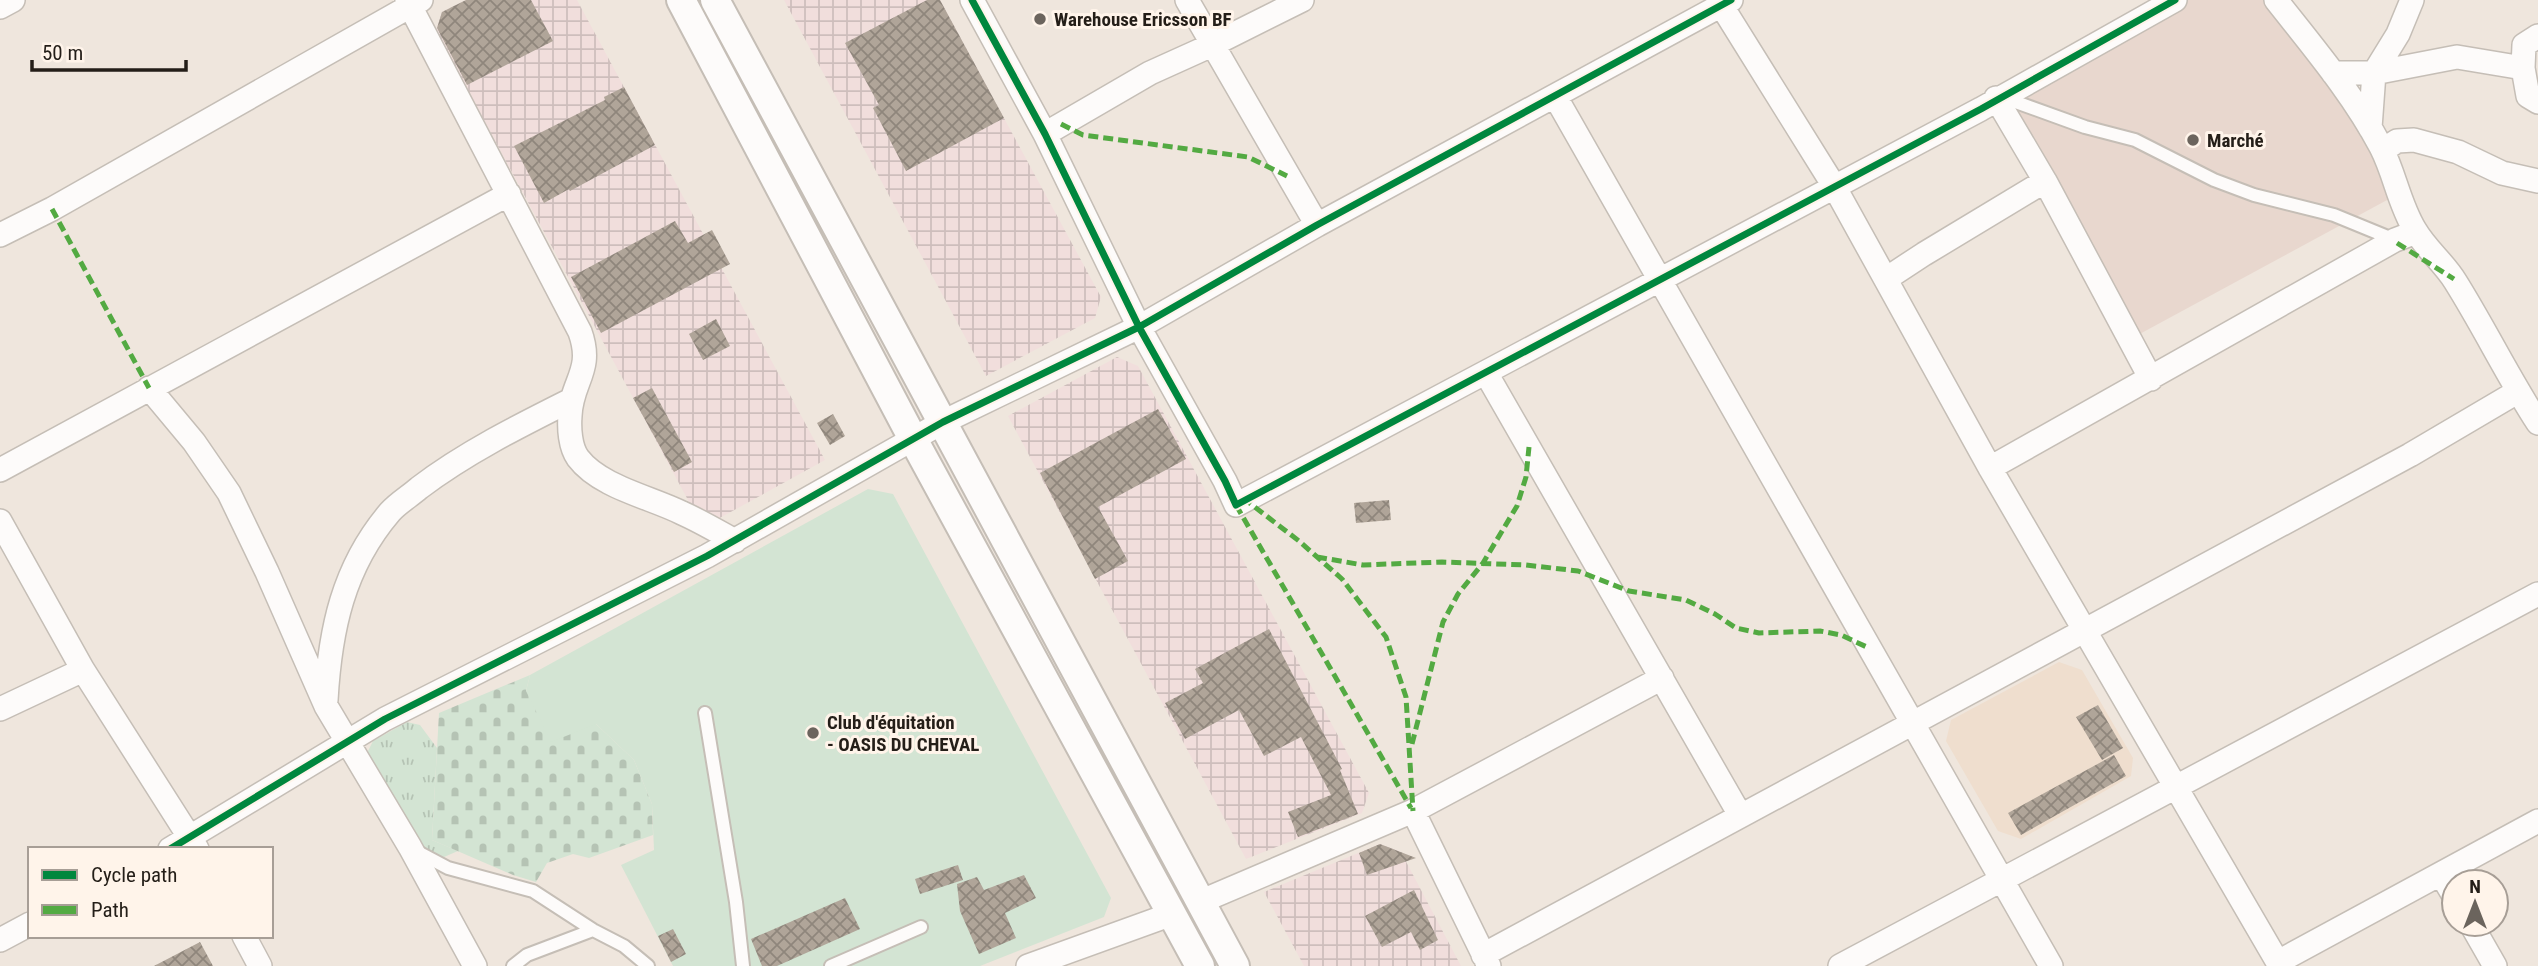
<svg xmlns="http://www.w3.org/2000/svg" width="2538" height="966" font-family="'Roboto Condensed',sans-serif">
  <defs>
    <pattern id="industrial-grid" width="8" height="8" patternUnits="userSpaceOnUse" patternTransform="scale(1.75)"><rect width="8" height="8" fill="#f1dedc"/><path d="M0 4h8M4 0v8" fill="none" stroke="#cebebc"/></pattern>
    <pattern id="grass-tufts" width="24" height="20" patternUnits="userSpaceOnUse" patternTransform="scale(1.75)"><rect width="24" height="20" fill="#d3e4d3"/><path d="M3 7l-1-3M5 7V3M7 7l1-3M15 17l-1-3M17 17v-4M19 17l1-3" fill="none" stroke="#b5c3b4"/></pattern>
    <pattern id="cemetery-stones" width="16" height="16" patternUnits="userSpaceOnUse" patternTransform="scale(1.75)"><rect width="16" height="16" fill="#d3e4d3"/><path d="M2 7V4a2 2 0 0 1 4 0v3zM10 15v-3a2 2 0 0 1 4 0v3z" fill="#b5c3b4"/></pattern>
    <pattern id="building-cross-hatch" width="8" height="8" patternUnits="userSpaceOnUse" patternTransform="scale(1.75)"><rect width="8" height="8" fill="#b0a599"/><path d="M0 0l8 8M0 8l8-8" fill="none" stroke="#8f867c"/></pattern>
  </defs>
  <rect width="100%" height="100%" fill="#efe6dd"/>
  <path fill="#e8d7ce" d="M2184 0H2278L2400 193 2136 336 2001 97Z"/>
  <path fill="url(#industrial-grid)" d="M466 0H577L825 460 718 519 696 515 436 31 442 12Z
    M784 0H940L1101 297 1095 318 986 376Z
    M1117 357 1138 366 1369 793 1362 813 1246 859 1008 416Z
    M1380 844 1401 852 1461 966H1304L1264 892Z"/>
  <path fill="#efdece" d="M2059 662 2082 670 2133 758 2131 776 2021 839 1998 831 1946 741 1951 720Z"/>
  <path fill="url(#grass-tufts)" d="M407 722 420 725 437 748 432 840 458 851 444 857 429 852 406 831 369 768 367 753 373 741Z"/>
  <path fill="url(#cemetery-stones)" d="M530 675 526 691 596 724 634 760 652 804 653 835 589 858 573 854 547 863 536 882 513 875 432 840 439 713Z"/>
  <path fill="#d3e4d3" d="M868 489 893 494 1111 898 1104 917 980 966H673L621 865 654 850 652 804 634 760 596 724 551 742 526 691 530 675Z"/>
  <path fill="url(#building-cross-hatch)" d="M466 0H531L553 41 467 85 437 28 442 12Z
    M927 0H940L1004 118 906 171 873 108 879 105 845 43Z
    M624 87 655 145 570 191 569 189 544 203 514 146 605 100 604 97Z
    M675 221 688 243 712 230 730 264 601 333 571 277Z
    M716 319 730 346 703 360 689 334Z
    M652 388 692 462 674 472 633 398Z
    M1158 409 1186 459 1098 507 1128 561 1095 579 1040 473Z
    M833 414 845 436 830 445 817 423Z
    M1389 500 1391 520 1356 523 1354 503Z
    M1269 629 1342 769 1340 770 1358 814 1298 837 1288 812 1331 795 1301 737 1264 756 1239 710 1185 739 1165 703 1203 683 1195 669Z
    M2098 705 2123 748 2102 760 2076 717Z
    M2114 755 2126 776 2021 835 2008 813Z
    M1380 844 1416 858 1367 875 1359 853Z
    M958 865 963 880 920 894 915 879Z
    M1024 875 1036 898 1005 913 1016 938 979 954 960 911 957 884 977 877 984 890Z
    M1414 890 1438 940 1420 950 1411 932 1382 947 1365 916Z
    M845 898 860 929 777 966H762L751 939Z
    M673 929 686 954 671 962 658 936Z
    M200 942 213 966H154Z"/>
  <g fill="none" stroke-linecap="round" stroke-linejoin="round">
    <g stroke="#c5beb6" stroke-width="16">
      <path id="service" d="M2002 97 2085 127 2135 140 2214 180 2254 195 2334 215 2395 240
        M705 713 736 902 743 966
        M416 851 448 868 533 891 593 930 624 946 648 966
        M513 966 527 955 593 930
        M831 966 921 927"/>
    </g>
    <g stroke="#c5beb6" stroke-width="26">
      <path id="minor" d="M407 0 580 332C594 371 571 381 570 416 569 428 570 447 578 458 600 487 650 497 682 513 700 521 717 531 735 541
        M972 0 1045 134 1139 327 1225 481 1236 505 1981 109 2175 0
        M1187 0 1317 225
        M1718 0 1834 186 1990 468 2280 966
        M2276 0C2313 47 2353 94 2381 147 2395 174 2399 204 2415 230 2426 249 2444 263 2455 281 2484 327 2508 377 2538 423
        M0 7 13 0
        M2523 68 2528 96 2538 102
        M2333 73H2374L2457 57 2523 68 2524 45 2538 36
        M1555 96 2051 966
        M1996 98 2045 181 2151 379
        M2370 128 2374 73 2398 34 2412 0
        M1045 134 1150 73 1212 45 1302 0
        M2383 150 2397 141 2414 140 2458 152 2502 173 2538 181
        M0 235 52 209 421 0
        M1886 279 1924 254 2045 181
        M1486 373 1740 815
        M149 388 194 442 229 493 267 572 326 706 410 847 475 966
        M1990 468 2395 240 2416 232
        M0 470 509 194
        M0 521 83 670 197 849
        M326 700C330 630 343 567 390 512 398 503 410 496 419 488 465 453 519 426 571 400
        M0 709 83 670
        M1413 811 1489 966
        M170 849 385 719 707 556 943 422 1139 327 1317 225 1731 0
        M2441 874 2454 896
        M1202 901 1413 811 1662 678
        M2471 924 2495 966
        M244 936 260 966
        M0 940 30 924
        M1483 955 2410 455 2517 392
        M2278 962 2538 821
        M1028 966 1172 914
        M1840 966 2538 594"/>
    </g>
    <g stroke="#c5beb6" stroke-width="32">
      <path id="tertiary" d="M681 0 913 439 1200 966
        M715 0 1235 966"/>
    </g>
    <use href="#service" stroke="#fdfbfa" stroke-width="12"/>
    <use href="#minor" stroke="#fdfbfa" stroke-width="23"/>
    <use href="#tertiary" stroke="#fdfbfa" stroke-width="28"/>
    <path stroke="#53aa42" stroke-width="5" stroke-dasharray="10 5" stroke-linecap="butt" d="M1061 124 1083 135 1248 157 1287 176
      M52 209 149 388
      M2397 243 2454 279
      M1243 498 1299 541 1342 579 1386 637 1406 697 1413 811
      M1236 505 1411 808
      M1317 557 1363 565 1442 562 1526 565 1578 571 1629 591 1686 600 1715 614 1736 628 1759 633 1820 631 1841 635 1869 648
      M1412 744 1443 622 1458 594 1483 563 1517 506 1526 477 1529 447"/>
    <g stroke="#fff4ea" stroke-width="11">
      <path id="cycleway" d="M972 0 1045 134 1139 327 1225 481 1236 505 1981 109 2175 0
        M170 849 385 719 707 556 943 422 1139 327 1317 225 1731 0"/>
    </g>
    <use href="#cycleway" stroke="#00873e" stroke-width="7"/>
  </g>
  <g fill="#6b645d" stroke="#fff4ea" stroke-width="2.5">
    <circle cx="1040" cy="19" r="7"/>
    <circle cx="2193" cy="140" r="7"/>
    <circle cx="813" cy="733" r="7"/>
  </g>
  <g text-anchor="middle" stroke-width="6" stroke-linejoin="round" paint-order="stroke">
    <g font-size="19" font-weight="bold" fill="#241e18" stroke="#fff4ea" text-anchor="start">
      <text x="1054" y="26">Warehouse Ericsson BF</text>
      <text x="2207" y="147">Marché</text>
      <text x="827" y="729">Club d'équitation<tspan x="827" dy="22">- OASIS DU CHEVAL</tspan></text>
    </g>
  </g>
  <rect x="28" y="847" width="245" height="91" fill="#fff4ea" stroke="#a79e96" stroke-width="2"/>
  <rect x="42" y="870" width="35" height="10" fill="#00873e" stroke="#a79e96" stroke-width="2"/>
  <text x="91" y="882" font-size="21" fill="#241e18">Cycle path</text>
  <rect x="42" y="905" width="35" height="10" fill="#53aa42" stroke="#a79e96" stroke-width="2"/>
  <text x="91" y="917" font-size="21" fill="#241e18">Path</text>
  <g transform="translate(2475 903)"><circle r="33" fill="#fff4ea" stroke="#a79e96" stroke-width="2"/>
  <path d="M0-5L12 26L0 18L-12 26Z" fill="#6b645d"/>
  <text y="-10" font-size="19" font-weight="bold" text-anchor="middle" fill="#241e18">N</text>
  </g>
  <path d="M32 60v10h154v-10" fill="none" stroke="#241e18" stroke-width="3.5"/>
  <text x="42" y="60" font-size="21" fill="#241e18" stroke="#fff4ea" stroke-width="5" paint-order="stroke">50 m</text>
</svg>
